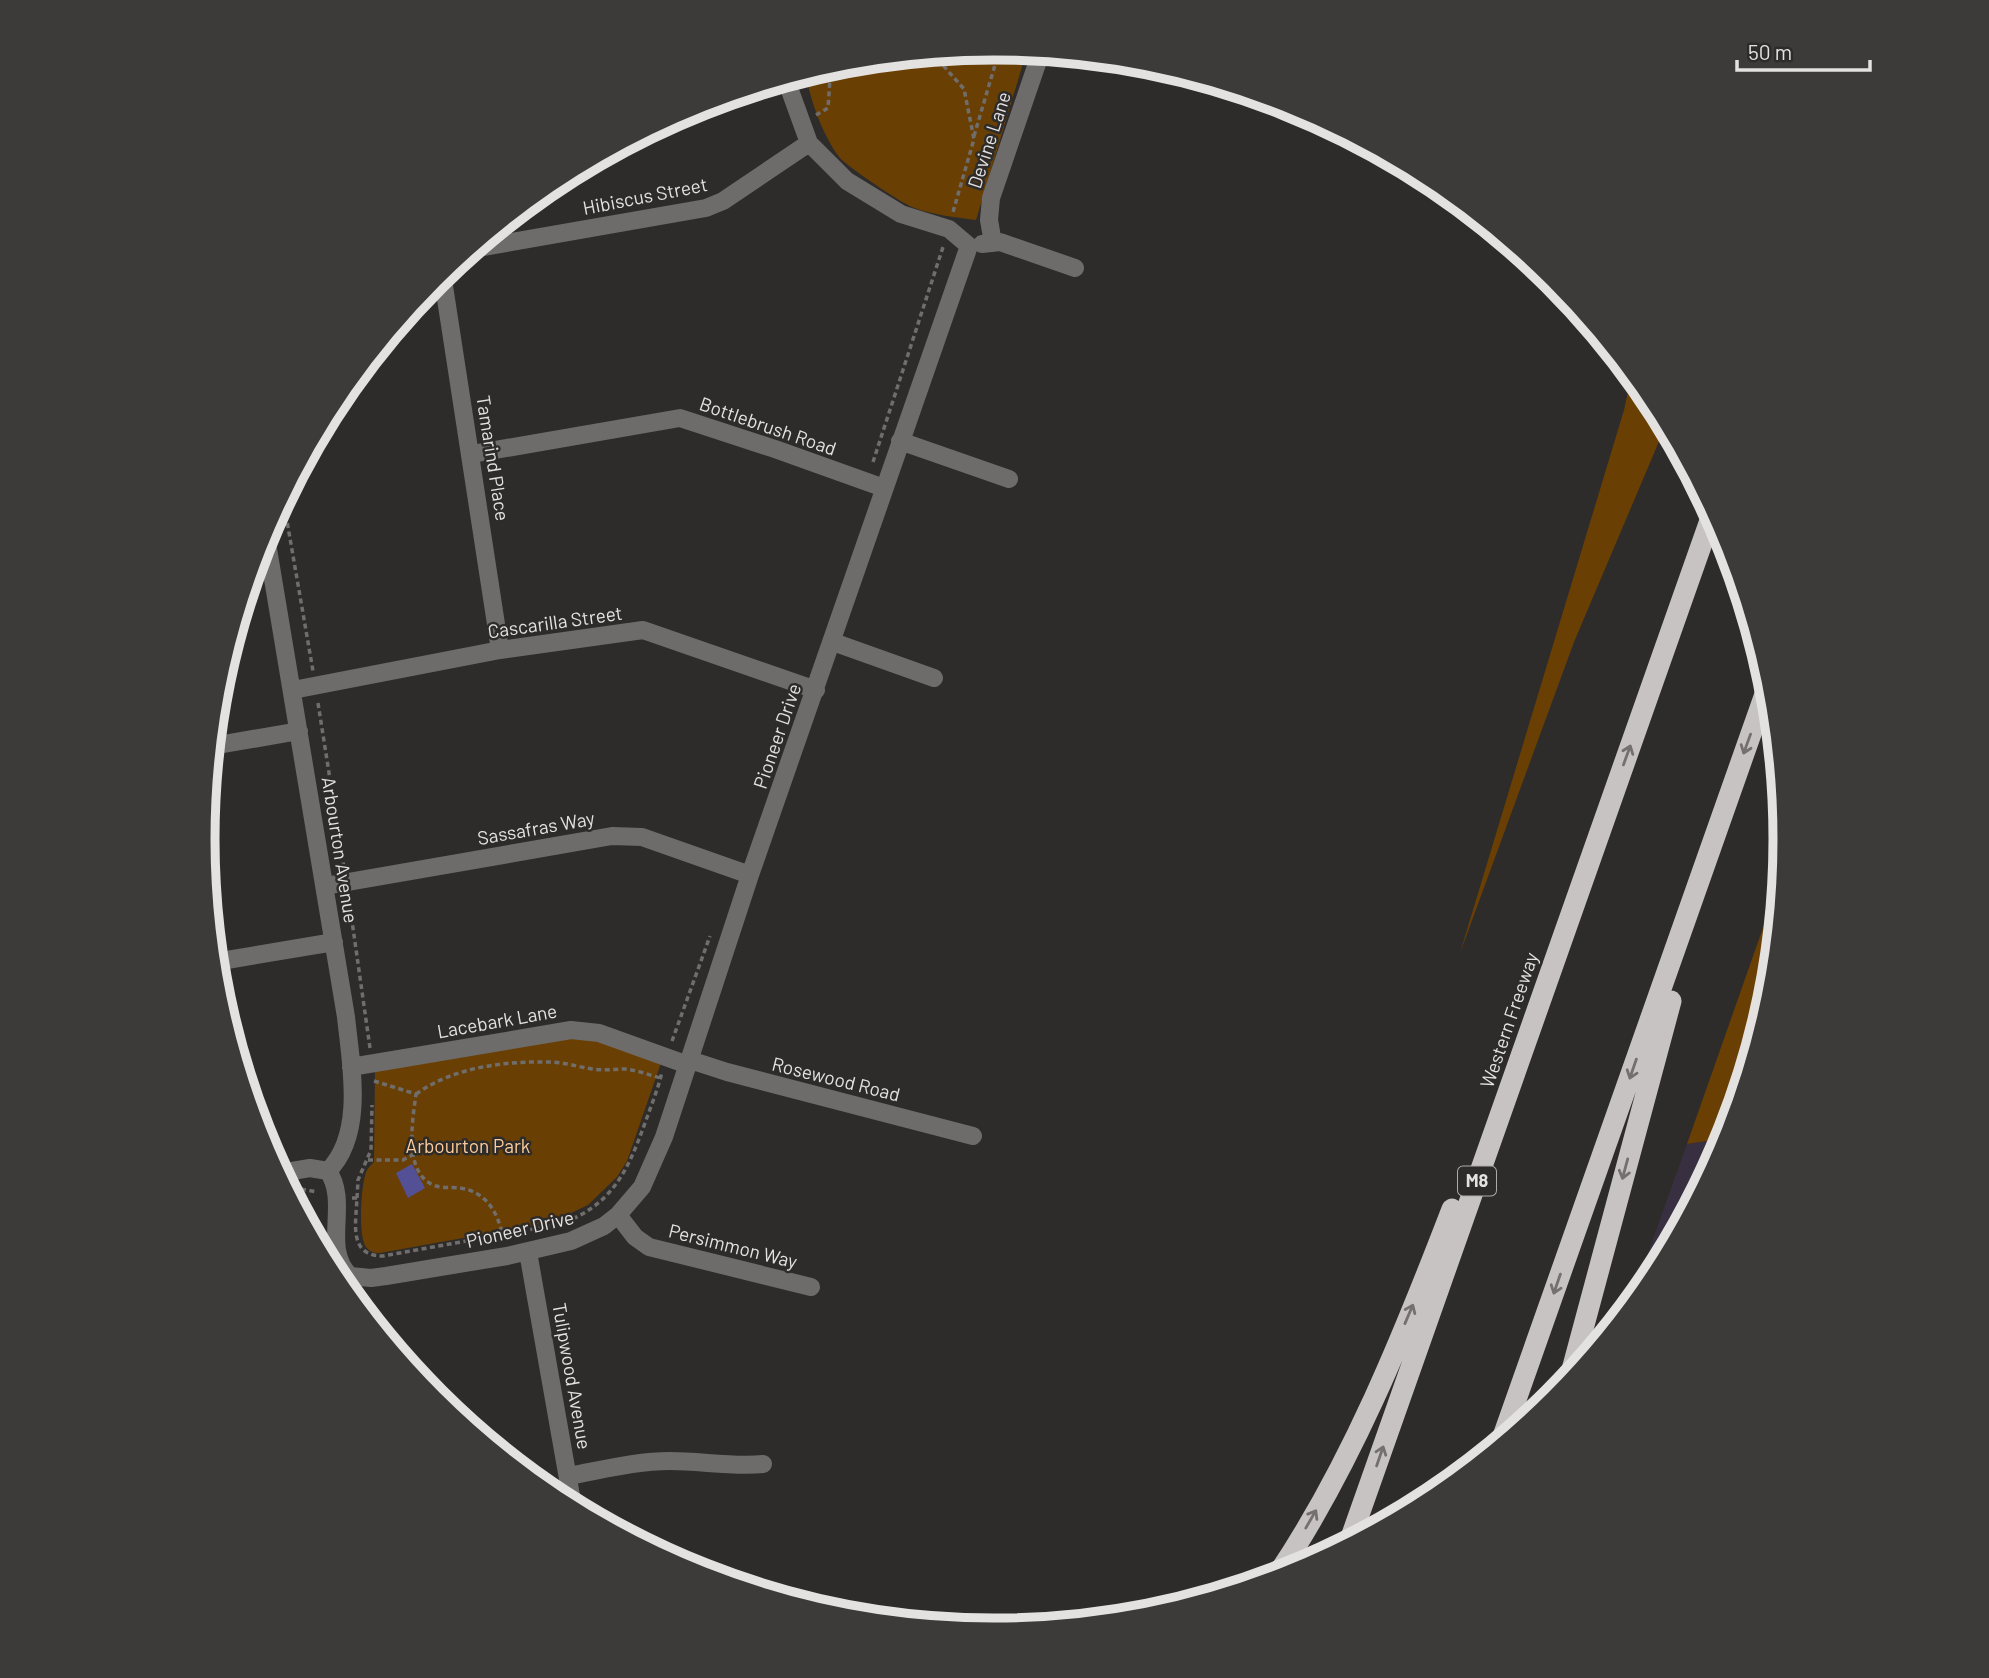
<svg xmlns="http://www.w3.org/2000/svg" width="1989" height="1678" font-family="Barlow,sans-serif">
  <rect width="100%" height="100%" fill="#2e2c2a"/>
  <path fill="#383041" d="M1727 1138 1653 1279 1628 1309 1687 1144Z"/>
  <path fill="#6a3f04" d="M995 47 1027 50 976 220C955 217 932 215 912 207 900 202 848 167 840 158 824 138 809 98 806 73L840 62Z
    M1632 373 1653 399 1666 425 1574 642 1460 953 1624 410Z
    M1783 871 1771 994 1727 1138 1687 1144Z
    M580 1037 599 1040 661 1063 627 1161 617 1177 588 1205 552 1222 380 1253C374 1253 370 1252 366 1247 358 1236 361 1189 365 1176 366 1170 370 1166 374 1162L375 1071Z"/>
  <path fill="#535096" d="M412 1164 425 1188 408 1198 396 1173Z"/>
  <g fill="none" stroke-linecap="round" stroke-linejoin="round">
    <path stroke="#706e6c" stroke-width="3.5" stroke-dasharray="5 3.5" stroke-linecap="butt" d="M932 53 964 89 974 139 953 212
      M816 115 828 108 831 65
      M974 136 1000 48
      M873 462 943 247
      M283 498 313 671
      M318 703 344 868
      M349 900 370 1048
      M672 1041 710 936
      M374 1081 416 1094C413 1117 404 1166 428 1182 436 1189 450 1187 460 1188 487 1192 498 1213 503 1237
      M416 1094C454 1067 504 1061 550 1062 564 1062 578 1067 592 1069 603 1071 614 1069 625 1069 637 1070 649 1075 661 1078
      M368 1160H403L414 1154
      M301 1189 317 1192
      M352 1198H357C356 1223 348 1256 383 1256L550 1226
      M357 1198 358 1180 371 1150 372 1105
      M557 1225C611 1207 627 1173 645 1123 651 1106 658 1089 662 1072"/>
    <path stroke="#6d6c6b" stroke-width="18" d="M993 243 989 220 991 198 1041 52
      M982 244 1000 242 1075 268
      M472 249 706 208 723 201 809 143
      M442 273 500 650
      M900 441 1009 479
      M472 454 680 418 775 449 884 488
      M265 531 346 1017C351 1065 365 1134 328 1171
      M833 642 934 678
      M293 690 500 650 643 630 816 690
      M212 746 299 731
      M325 886 612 836 642 837 750 875
      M215 962 334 942
      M690 1060 727 1072 973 1136
      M351 1067 571 1030 599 1033 688 1065
      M328 1171C350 1203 321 1248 350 1276
      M280 1173 310 1168 328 1171
      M618 1215 635 1237 649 1247 811 1287
      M528 1252 573 1507
      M350 1276 371 1278 386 1276 507 1256 571 1241 604 1226 618 1215 642 1187 664 1137 750 875 969 246 949 229 901 214 847 181 809 143 788 85 789 78
      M568 1476C602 1470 636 1461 670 1461 701 1461 733 1467 763 1464"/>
    <path stroke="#c7c3c2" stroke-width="21" d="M1569 1381 1671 1001
      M1501 1442 1770 680
      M1349 1543 1713 512
      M1276 1577C1351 1466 1404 1334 1452 1209"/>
  </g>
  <defs><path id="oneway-shaft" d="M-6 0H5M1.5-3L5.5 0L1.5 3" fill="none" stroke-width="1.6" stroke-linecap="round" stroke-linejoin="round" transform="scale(1.75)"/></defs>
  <g stroke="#73706e">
    <use href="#oneway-shaft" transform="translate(1747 744) rotate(110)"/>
    <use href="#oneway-shaft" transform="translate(1627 755) rotate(-70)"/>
    <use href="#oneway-shaft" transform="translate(1633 1069) rotate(109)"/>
    <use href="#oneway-shaft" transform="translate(1625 1169) rotate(105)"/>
    <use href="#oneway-shaft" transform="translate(1557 1284) rotate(109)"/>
    <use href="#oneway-shaft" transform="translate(1409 1314) rotate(-67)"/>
    <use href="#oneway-shaft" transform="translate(1380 1456) rotate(-71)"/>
    <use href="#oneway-shaft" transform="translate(1311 1519) rotate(-60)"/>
  </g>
  <g text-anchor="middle" stroke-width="5" stroke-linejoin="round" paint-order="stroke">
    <rect fill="#2e2c2a" stroke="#adabaa" stroke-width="2" x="1458" y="1166.5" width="38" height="29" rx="5"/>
    <g font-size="18" font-weight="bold" fill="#e4e2e1">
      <text x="1477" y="1187">M8</text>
    </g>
    <g font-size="19" fill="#e4e2e1" stroke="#2e2c2a">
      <text transform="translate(989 140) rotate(-72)" y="7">Devine Lane</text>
      <text transform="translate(645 196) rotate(-11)" y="7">Hibiscus Street</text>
      <text transform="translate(768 426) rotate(19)" y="7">Bottlebrush Road</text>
      <text transform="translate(493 458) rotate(81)" y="7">Tamarind Place</text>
      <text transform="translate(555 622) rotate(-8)" y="7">Cascarilla Street</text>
      <text transform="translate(777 736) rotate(-71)" y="7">Pioneer Drive</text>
      <text transform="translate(536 828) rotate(-10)" y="7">Sassafras Way</text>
      <text transform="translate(340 850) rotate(81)" y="7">Arbourton Avenue</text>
      <text transform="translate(1509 1020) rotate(-71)" y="7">Western Freeway</text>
      <text transform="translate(497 1021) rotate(-10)" y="7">Lacebark Lane</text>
      <text transform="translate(836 1079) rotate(14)" y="7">Rosewood Road</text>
      <text transform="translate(520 1229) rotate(-13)" y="7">Pioneer Drive</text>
      <text transform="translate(733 1246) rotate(14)" y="7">Persimmon Way</text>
      <text transform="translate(572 1376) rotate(80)" y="7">Tulipwood Avenue</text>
    </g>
    <g font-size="19" fill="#fdcc9a" stroke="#2e2c2a">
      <text x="468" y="1153">Arbourton Park</text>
    </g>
  </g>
  <path d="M0 0H1989V1678H0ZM215 839a779 779 0 1 1 1558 0a779 779 0 1 1-1558 0Z" fill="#3d3b39" fill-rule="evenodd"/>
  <path fill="none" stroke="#e4e2e1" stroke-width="9" d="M215 839a779 779 0 1 1 1558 0a779 779 0 1 1-1558 0Z"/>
  <path d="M1737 60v10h133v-10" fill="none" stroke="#e4e2e1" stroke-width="3.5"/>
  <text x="1748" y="60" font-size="21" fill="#e4e2e1" stroke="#2e2c2a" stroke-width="5" paint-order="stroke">50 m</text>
</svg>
